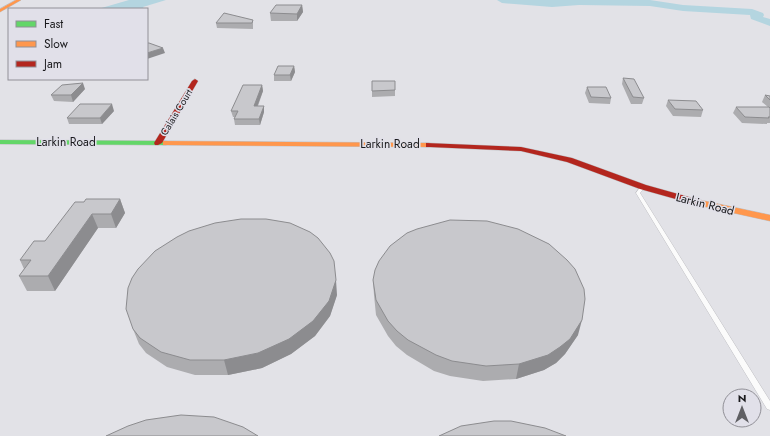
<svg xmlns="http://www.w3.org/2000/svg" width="770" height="436" font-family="Jost,sans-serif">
  <rect width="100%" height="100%" fill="#e2e2e7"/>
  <path fill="#b4d5e0" d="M129 0H166L143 7 144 9H98Z"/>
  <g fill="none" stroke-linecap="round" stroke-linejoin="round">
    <path fill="#b4d5e0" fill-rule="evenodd" d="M497 0H650L683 5 752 9 763 13 764 15 763 17 770 19V26L751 19 750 15 683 11 650 6 579 5 552 7 502 3Z"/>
    <g stroke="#bfbfc3" stroke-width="1">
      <path id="lane" d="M641 186H645V187L640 193 770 401V410L767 409 636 193Z"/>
    </g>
    <g stroke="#bfbfc3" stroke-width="1">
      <path id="fast" d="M0 140 166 141 170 143 166 145 0 144Z"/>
    </g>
    <g stroke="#bfbfc3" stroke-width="1">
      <path id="slow" d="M16 0H21L0 12V9Z
        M163 141 429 143 433 145 429 147 166 145H163Z
        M700 200 770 215V221L697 205 696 203 697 201Z"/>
    </g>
    <g stroke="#bfbfc3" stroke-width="1">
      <path id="jam" d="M195 79 198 81 162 143 158 145H155L154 143 192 81Z
        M426 143 521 147 572 158 646 185 703 201 704 203 703 205H697L640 189 567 162 521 151 429 147H426Z"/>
    </g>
    <use href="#lane" fill="#fbfbfb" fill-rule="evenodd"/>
    <use href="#fast" fill="#63d668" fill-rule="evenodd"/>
    <use href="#slow" fill="#ff974d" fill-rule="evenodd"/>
    <use href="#jam" fill="#b3261e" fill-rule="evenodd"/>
  </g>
  <path fill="#acacaf" d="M302 5 303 12 297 21H271L270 13Z
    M253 20V29L217 28 216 23Z
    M294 66 295 72 291 81H274V75Z
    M623 78 644 98 642 104H631L622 84Z
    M372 81H395V96L372 97Z
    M262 85 263 91 258 106H264V112L260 125H235L234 119 235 117H233L231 111Z
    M587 87 611 98 610 104 589 103 585 93Z
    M85 89 73 102 54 101 51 95Z
    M765 95 770 96V123H767V124L742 123 733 113 736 107H768L762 102Z
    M668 100 703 110 701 117 673 116 666 106Z
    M114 111 102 124H69L67 118Z
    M120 199 125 213 116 228H98L55 291H27L19 276 24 269 20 260 45 241 84 202Z
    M373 280 578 335 565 354 556 363 544 370 516 379 483 381 450 376 434 371 407 355 396 346 388 336 376 315 374 295Z
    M337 295 330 316 315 336 291 354 262 368 228 375H195L167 367 146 353 139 344 133 329Z"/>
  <path fill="#8c8c8f" d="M302 5 303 12 297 21V14Z
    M163 48 165 53 147 59V53Z
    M294 66 295 72 291 81 290 75Z
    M83 83 85 89 73 102 71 95Z
    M262 85 263 91 255 112 254 106Z
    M112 104 114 111 102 124 100 118Z
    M264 106V112L260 125 259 119Z
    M120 199 125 213 116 228 111 214Z
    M92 214 98 228 55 291 48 276Z
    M336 280 337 295 330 316 315 336 291 354 262 368 228 375 224 360Z
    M582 320 578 335 565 354 556 363 544 370 516 379 519 364Z"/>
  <path fill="#c8c8cc" stroke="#8c8c8f" d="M276 5H302L297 14 270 13Z
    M224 13 253 20 252 23H216Z
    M147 43H149L163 48 147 53Z
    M278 66H294L290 75H274Z
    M623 78 634 79 644 98 633 97Z
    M372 81H395V90L372 91Z
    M83 83 71 95H51L62 85Z
    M243 85H262L254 106H264L259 119H234L238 111H231Z
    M587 87H606L611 98 591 97Z
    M765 95 770 96V100Z
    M668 100 696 101 703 110 675 109Z
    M80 104H112L100 118H67Z
    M736 107H769L770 108V117H768L769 118 745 117Z
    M86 199H120L111 214H92L48 276H19L31 260H20L34 241H45L75 202H84Z
    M241 219H266L290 223 310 232 318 238 330 253 334 261 336 280 329 301 313 321 289 339 258 353 224 360H190L161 352 140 338 133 329 126 309 128 288 132 278 138 269 155 251 177 237 189 231 215 223Z
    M450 220 487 221 518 229 549 244 567 260 575 269 584 289 585 299 582 320 570 339 560 347 548 355 519 364 486 366 452 361 436 355 408 340 397 331 388 321 376 300 373 280 375 270 379 261 390 246 407 233 417 229Z
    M181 415 214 417 243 427 258 436H106L128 426 146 420Z
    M494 421H511L545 428 566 436H439L461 426Z"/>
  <g text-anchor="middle" stroke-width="3" stroke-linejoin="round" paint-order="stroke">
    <g font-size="10" fill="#19191c" stroke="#e1e0e9">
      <text transform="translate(176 112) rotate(-59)" y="4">Calais Court</text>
    </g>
    <g font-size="12" fill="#19191c" stroke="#e1e0e9">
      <text x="66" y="146">Larkin Road</text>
      <text x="390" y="148">Larkin Road</text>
      <text transform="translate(705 204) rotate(14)" y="4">Larkin Road</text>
    </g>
  </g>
  <rect x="8" y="8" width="140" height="72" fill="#e1e0e9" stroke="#919097"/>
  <rect x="16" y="21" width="20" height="6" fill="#63d668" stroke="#919097"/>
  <text x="44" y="28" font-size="12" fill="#19191c">Fast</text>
  <rect x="16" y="41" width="20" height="6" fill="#ff974d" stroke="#919097"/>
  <text x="44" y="48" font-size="12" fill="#19191c">Slow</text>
  <rect x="16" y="61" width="20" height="6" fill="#b3261e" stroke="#919097"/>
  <text x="44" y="68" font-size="12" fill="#19191c">Jam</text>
  <g transform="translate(742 408)"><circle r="19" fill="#e1e0e9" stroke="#919097"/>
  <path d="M0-3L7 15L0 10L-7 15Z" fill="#5f5f63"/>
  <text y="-6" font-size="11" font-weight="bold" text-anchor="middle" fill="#19191c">N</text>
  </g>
</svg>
